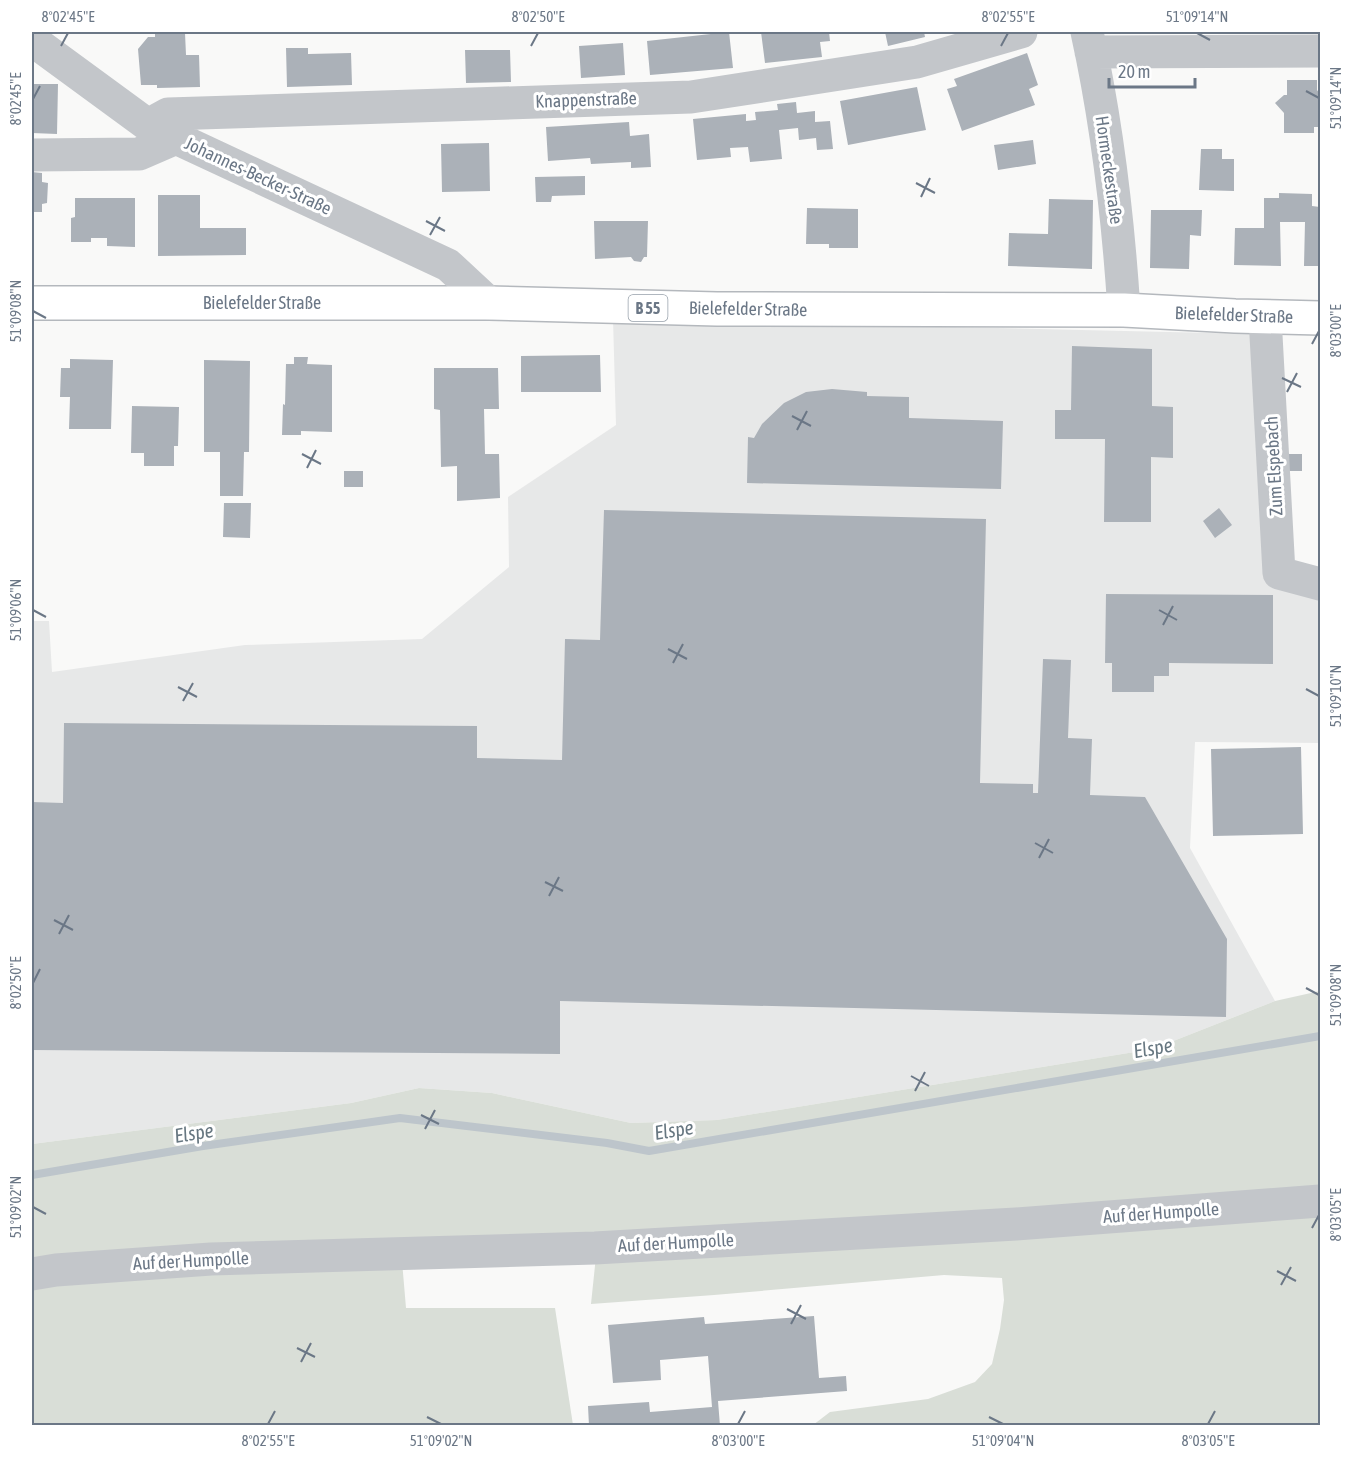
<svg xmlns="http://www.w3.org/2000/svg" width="1352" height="1457" font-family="'Asap Condensed',sans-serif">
  <rect width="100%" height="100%" fill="#f9f9f8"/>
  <path fill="#e7e8e8" d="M613 319 1256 334 1275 577 1320 593V743L1195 742 1190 848 1275 1001 1153 1049 717 1120 631 1123 492 1093 419 1088 351 1103 32 1144V621H49L52 672 245 645 422 639 509 567 508 497 616 425Z"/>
  <path fill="#d9ded7" d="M1320 991V1425H813L830 1412 928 1399 975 1382 992 1364 1000 1329 1004 1300 1002 1278 944 1275 714 1295 591 1304 598 1237 32 1266V1144L351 1103 419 1088 492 1093 631 1123 717 1120 1153 1049 1275 1001Z
    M402 1261 406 1308H555L573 1425 32 1426V1282Z"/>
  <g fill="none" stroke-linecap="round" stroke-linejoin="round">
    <path stroke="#bdc5cb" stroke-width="8" d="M32 1175 203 1146 400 1118 607 1143 649 1151 1320 1036"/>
  </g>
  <path fill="#abb1b8" d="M729 32 733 68 650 75 647 41Z
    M761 32H829L830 41 820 42 822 57 765 63Z
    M885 32H924L925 37 888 46Z
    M155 33H185L186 55H199L200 87 157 88V85H141L138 49 148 37H155Z
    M623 43 625 75 581 78 579 46Z
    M286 48H308V54L351 53 352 85 287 87Z
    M465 50H510L511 82 466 83Z
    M1027 53 1038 85 1029 89 1035 105 962 131 947 89 957 86 954 79Z
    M1287 80H1317V90L1320 94V127H1314V133H1284V113L1275 103 1284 95H1287Z
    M32 84H58L57 134 32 133Z
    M917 87 926 130 848 145 840 101Z
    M796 102 797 113 815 111V122L830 121 833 149 817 150 816 138 799 140 798 128 779 130 782 159 750 162 748 147 730 148 731 157 697 160 693 119 746 114V121L756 120 755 112 778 110 777 104Z
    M629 122 630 136 649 134 651 167 631 168V162L591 164 590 158 548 161 546 127Z
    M1033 140 1036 164 998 170 994 145Z
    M489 143 490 191 442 192 441 144Z
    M1201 149H1222V159H1234V191L1199 190Z
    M32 172 42 173V182L48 183 47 203 42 204V212H32Z
    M585 176V195L552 196 551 202H536L535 177Z
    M1279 193 1312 194V206L1320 207V266H1304L1305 222H1280L1281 266 1234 265 1235 228H1264V198H1279Z
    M158 195H200V228H246V255L158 256Z
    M75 198H135V247L107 246V238H91V242H71V218L75 217Z
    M1049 199 1093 200 1092 269 1008 266 1009 233 1048 234Z
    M807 208 858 209V248H829V244H806Z
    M1151 210H1202L1201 236 1190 235 1189 269 1150 268Z
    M594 221H648L647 257H644L641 262 634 261 631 257 595 259Z
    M1072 346 1152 349V406L1173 407V458L1151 457V522H1104L1105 439H1055V410H1071Z
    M600 355 601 392H521V356Z
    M294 357H308L307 364 332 365V432L301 431V435H282L283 404 285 405 286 364H294Z
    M70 359 113 360 111 429H69L70 397H60L61 368H70Z
    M204 360 250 361 249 452H244L243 496H220V452H204Z
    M434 368H498L499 409H484L485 454H499L500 498 457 501V466L441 467 440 410 434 409Z
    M832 389 867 392V396L909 397V418L1003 421 1001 489 747 483 748 437 754 438 762 424 784 403 806 392Z
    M132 406 179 407 178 446H174V466H144V453H131Z
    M1286 454H1302V471H1286Z
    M344 471H363V487H344Z
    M224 503H251L250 538 223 537Z
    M1219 508 1232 525 1215 538 1203 521Z
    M604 510 986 519 980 783 1033 784V793H1038L1043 659 1071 660 1068 738 1092 739 1090 795 1145 797 1227 939 1226 1017 560 1001V1054L32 1050V802L63 803 64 723 477 726V758L562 760 565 639 600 640Z
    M1106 594 1273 595V664L1169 663V676H1154V692H1112V663H1105Z
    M1301 747 1303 834 1213 836 1211 749Z
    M814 1316 819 1378 846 1376 847 1391 718 1401 720 1426H589L588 1406 649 1402 650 1412 712 1407 708 1356 660 1360 661 1380 613 1383 608 1325 704 1317 705 1324Z"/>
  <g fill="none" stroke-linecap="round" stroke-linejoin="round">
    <g stroke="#b4b8bd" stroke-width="36">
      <path id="major" d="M32 303H489L717 309 1124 310 1235 316 1320 318"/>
    </g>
    <path stroke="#c3c6ca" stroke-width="33" d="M1087 32C1107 123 1118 217 1124 310
      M32 40 148 125 448 265 489 303
      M1091 52 1320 51
      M148 125 168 114 691 97 917 62 1021 32
      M32 155 139 154 176 138
      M1265 317 1279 573 1320 584
      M32 1274 56 1270 211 1259 595 1248 1016 1224 1320 1201"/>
    <use href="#major" stroke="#fff" stroke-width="33"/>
  </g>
  <path fill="none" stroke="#6b7786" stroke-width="2" d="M1197 33 1210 40M61 46 68 33M531 46 538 33M1001 46 1008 33M1306 91 1319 98M33 99 40 86M916 183 935 193M921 197 930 178M426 221 445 231M430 235 440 217M33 311 46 318M1312 344 1319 331M1282 378 1301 387M1287 392 1297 373M792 416 811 426M797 430 807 411M302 454 321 464M307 468 316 450M33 610 46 617M1159 610 1177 620M1163 625 1173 606M668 649 687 659M673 663 683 644M178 687 197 697M1306 689 1319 696M183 701 193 683M1035 843 1053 853M1039 858 1049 839M545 882 563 891M549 896 559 877M54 920 73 930M59 934 69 915M33 983 40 969M1306 988 1319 995M911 1076 929 1086M915 1091 925 1072M421 1115 439 1124M425 1129 435 1110M33 1207 46 1214M1312 1228 1319 1215M1277 1271 1296 1281M1281 1285 1291 1267M787 1309 806 1319M791 1324 801 1305M297 1348 315 1357M301 1362 311 1343M427 1417 441 1424M989 1417 1003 1424M268 1424 275 1411M738 1424 745 1411M1208 1424 1215 1411"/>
  <g text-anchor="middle" stroke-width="6" stroke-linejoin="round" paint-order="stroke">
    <rect fill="#fff" stroke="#97a0aa" stroke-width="1.5" x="628.5" y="295" width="39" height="26" rx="4.5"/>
    <g font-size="16" font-weight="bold" fill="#6b7786">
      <text x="648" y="314">B 55</text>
    </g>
    <g font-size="18" fill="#6b7786" stroke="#fff">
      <text transform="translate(586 100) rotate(-2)" y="6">Knappenstraße</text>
      <text transform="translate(1109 170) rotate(82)" y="6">Hormeckestraße</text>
      <text transform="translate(258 176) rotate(25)" y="6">Johannes-Becker-Straße</text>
      <text x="262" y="309">Bielefelder Straße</text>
      <text transform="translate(748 309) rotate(1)" y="6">Bielefelder Straße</text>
      <text transform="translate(1234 315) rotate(2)" y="6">Bielefelder Straße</text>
      <text transform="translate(1274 466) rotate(-93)" y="6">Zum Elspebach</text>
      <text transform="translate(1161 1213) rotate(-4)" y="6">Auf der Humpolle</text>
      <text transform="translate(676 1243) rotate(-3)" y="6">Auf der Humpolle</text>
      <text transform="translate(191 1261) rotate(-3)" y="6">Auf der Humpolle</text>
    </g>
    <g font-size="20" font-style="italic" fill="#677781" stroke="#fff">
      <text transform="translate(1153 1048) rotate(-10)" y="7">Elspe</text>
      <text transform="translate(674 1130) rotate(-9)" y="7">Elspe</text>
      <text transform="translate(194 1133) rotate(-9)" y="7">Elspe</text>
    </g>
  </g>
  <rect width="1352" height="1457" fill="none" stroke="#ffffff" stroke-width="66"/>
  <path d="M1109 78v9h86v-9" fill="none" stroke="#6b7786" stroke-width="3"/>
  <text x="1118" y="78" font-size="18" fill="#6b7786" stroke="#ffffff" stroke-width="4.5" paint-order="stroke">20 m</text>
  <rect x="33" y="33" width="1286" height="1391" fill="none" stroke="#6b7786" stroke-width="2"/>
  <g font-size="15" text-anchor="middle" fill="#6b7786">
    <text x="68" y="22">8°02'45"E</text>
    <text x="538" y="22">8°02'50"E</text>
    <text x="1008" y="22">8°02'55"E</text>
    <text x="1197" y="22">51°09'14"N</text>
    <text transform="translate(1336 98) rotate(-90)" y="5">51°09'14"N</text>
    <text transform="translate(16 99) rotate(-90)" y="5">8°02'45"E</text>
    <text transform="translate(16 311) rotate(-90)" y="5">51°09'08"N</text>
    <text transform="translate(1336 331) rotate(-90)" y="5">8°03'00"E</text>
    <text transform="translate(16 610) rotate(-90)" y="5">51°09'06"N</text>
    <text transform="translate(1336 696) rotate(-90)" y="5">51°09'10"N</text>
    <text transform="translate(16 983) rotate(-90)" y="5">8°02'50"E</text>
    <text transform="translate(1336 995) rotate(-90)" y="5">51°09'08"N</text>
    <text transform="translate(16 1207) rotate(-90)" y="5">51°09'02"N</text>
    <text transform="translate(1336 1215) rotate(-90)" y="5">8°03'05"E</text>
    <text x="268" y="1446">8°02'55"E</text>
    <text x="441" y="1446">51°09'02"N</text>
    <text x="738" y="1446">8°03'00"E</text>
    <text x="1003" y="1446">51°09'04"N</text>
    <text x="1208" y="1446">8°03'05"E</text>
  </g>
</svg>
